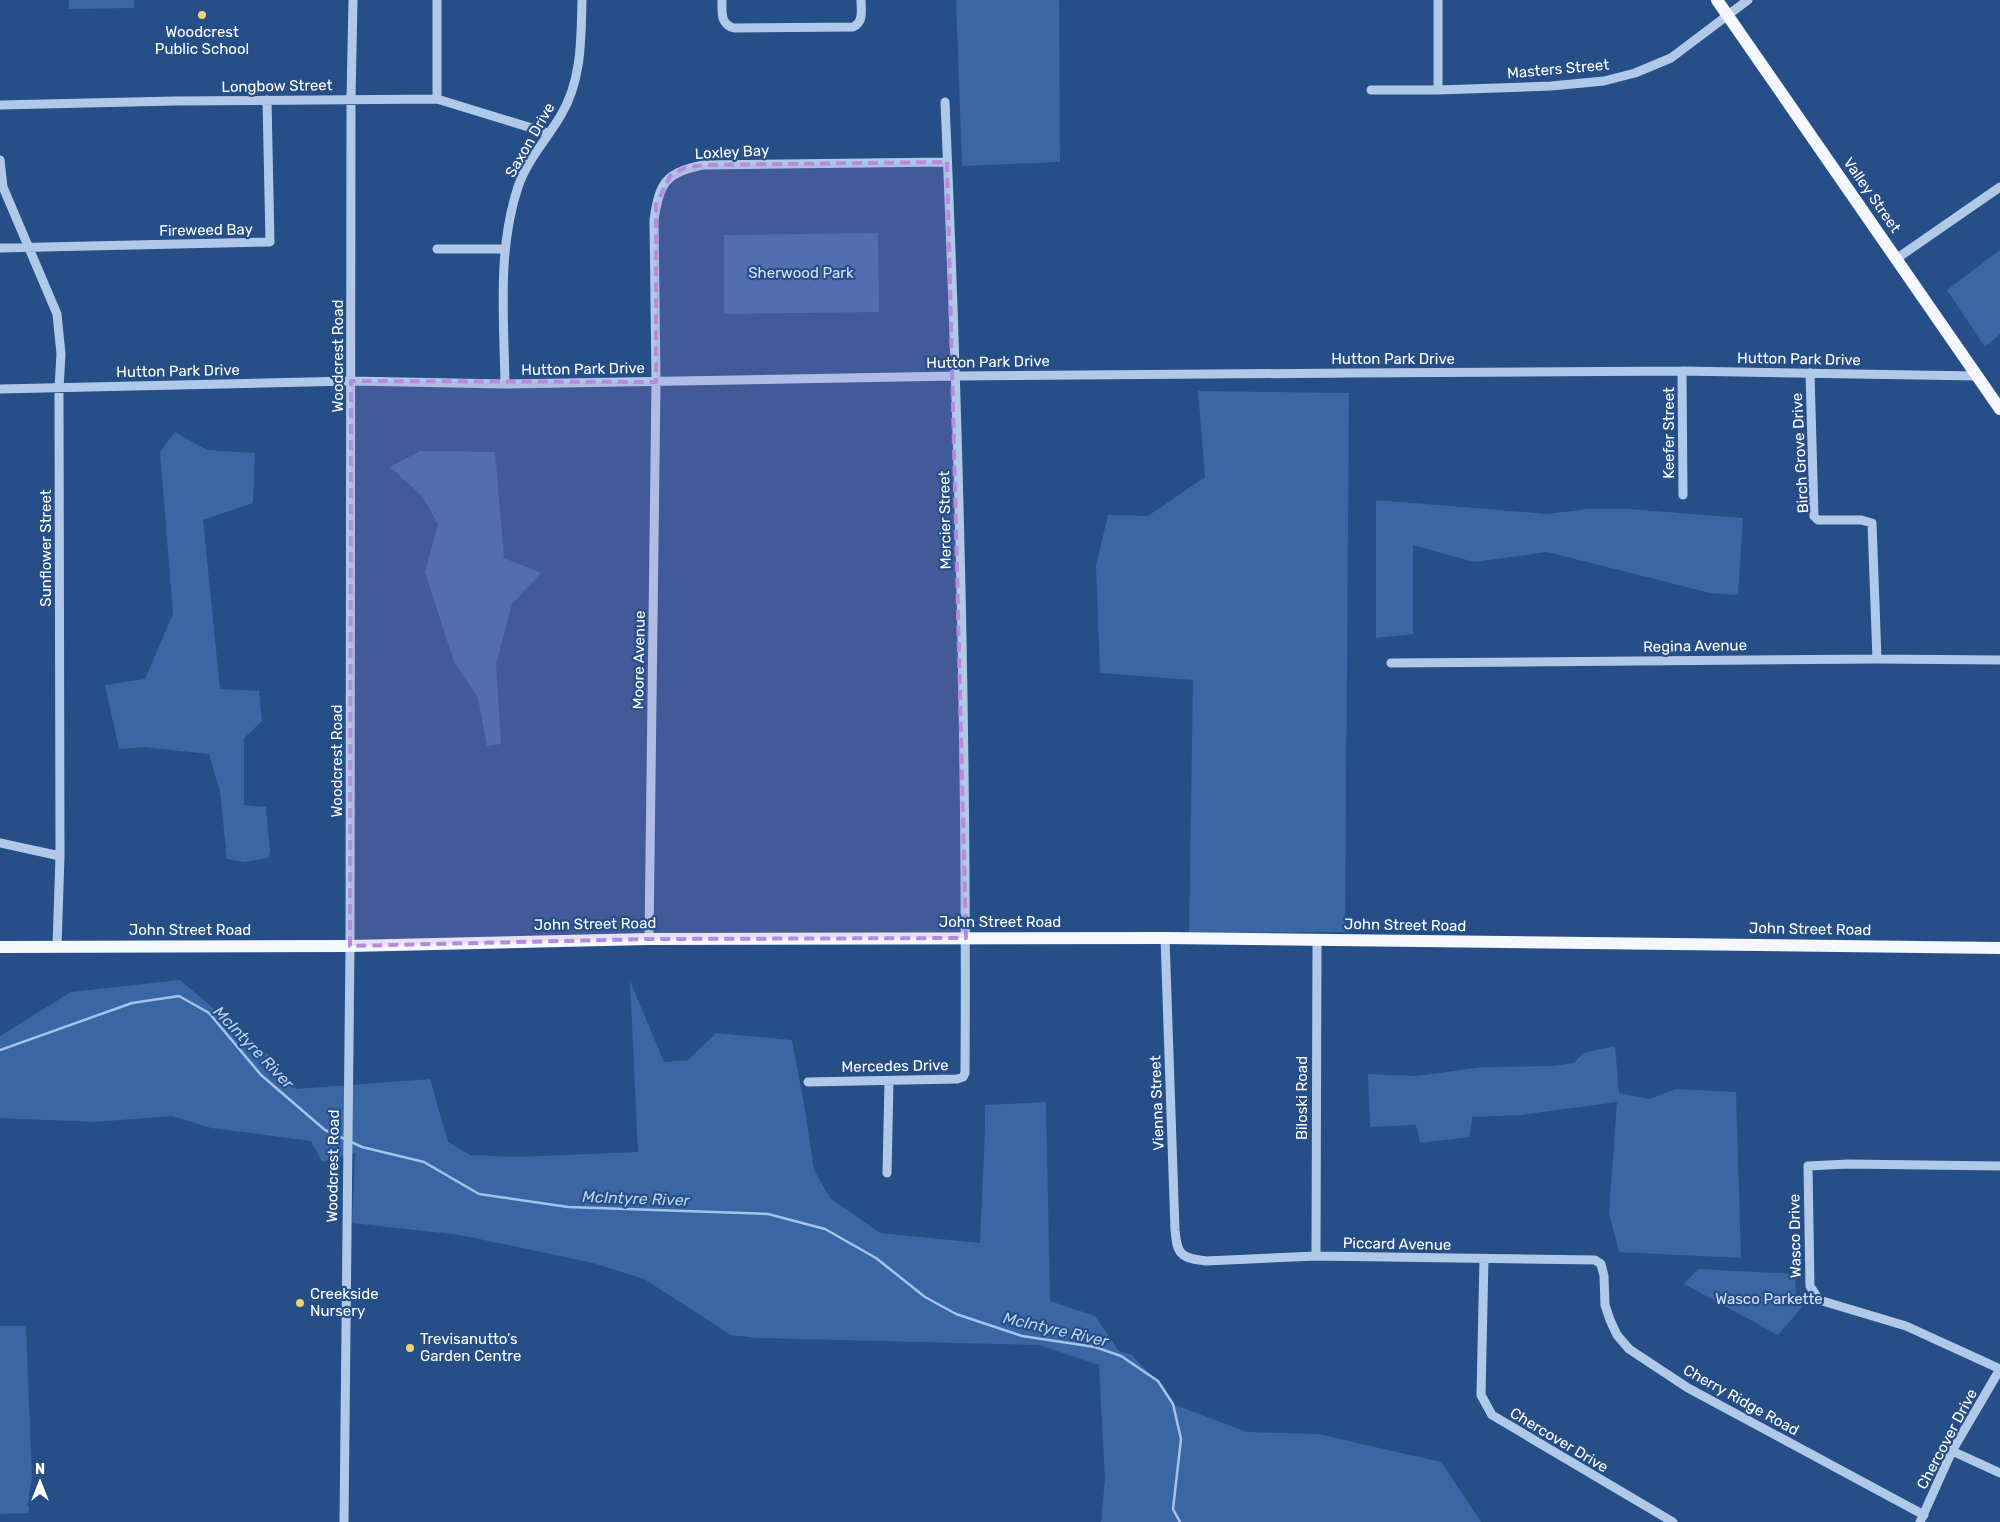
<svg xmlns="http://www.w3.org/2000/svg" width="2000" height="1522" font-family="Rubik,sans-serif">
  <rect width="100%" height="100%" fill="#264e87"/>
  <path fill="#3a67a4" d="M69 0H134V8L69 9Z
    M956 0H1059L1060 162 962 166Z
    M878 233 879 312 724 314V235Z
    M2000 250V334L1985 347 1947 290Z
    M1198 391 1349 393 1345 932 1189 933 1193 680 1100 673 1096 566 1108 515 1148 516 1205 477Z
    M175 432 207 450 255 453 253 503 203 520 220 689 259 691 262 721 244 738V805L266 807 270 852 268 858 244 862 227 859 220 791 209 754 143 747 119 749 105 685 145 679 173 614 160 452Z
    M420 451 495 452 504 558 541 573 512 604 496 664 501 744 487 746 478 698 454 662 425 572 438 524 422 496 390 467Z
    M1376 500 1547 514 1588 509H1629L1743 518 1738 595 1710 593 1547 552 1474 562 1413 545V634L1376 638Z
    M180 980 272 1058 296 1089 430 1079 448 1142 470 1155 515 1157 638 1152 630 981 664 1062 688 1060 716 1033 792 1040 805 1110 814 1170 830 1198 880 1233 980 1243 985 1131V1105L1046 1102 1050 1301 1095 1316 1119 1351 1132 1355 1149 1374 1158 1381 1173 1404 1247 1432 1318 1434 1441 1462 1481 1522H1101L1105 1479 1099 1365 1039 1345 757 1338 731 1335 644 1279 593 1263 460 1235 352 1223 355 1153 322 1162 311 1141 211 1128 172 1116 95 1122 0 1118V1036L71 992Z
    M1615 1046 1619 1093 1650 1099 1675 1089 1736 1092 1741 1258 1619 1252 1609 1213 1617 1102 1521 1115 1472 1117 1470 1137 1420 1143 1416 1125 1370 1127 1368 1074 1417 1076 1483 1067 1552 1066 1574 1063 1583 1053Z
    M1698 1269 1795 1274 1796 1295 1802 1307 1778 1335 1684 1284Z
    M0 1326H26L32 1478 29 1494V1513L0 1514Z"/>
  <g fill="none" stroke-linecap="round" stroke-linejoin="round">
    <path stroke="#a5c3e9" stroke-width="2.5" d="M0 1050 132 1003 179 996 209 1013 261 1075 325 1130 362 1147 424 1162 479 1194 568 1207 768 1214 825 1229 876 1258 925 1297 956 1314 1022 1336 1095 1347 1121 1356 1158 1381 1173 1404 1181 1439 1173 1509 1180 1522"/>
    <path stroke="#b1c9e9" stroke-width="9" d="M722 0C722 12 720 24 734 28L853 27C864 22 861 11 861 0
      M1438 0V90
      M1371 90H1438L1551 86 1604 81 1635 73 1671 58 1748 0
      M437 99V0
      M0 105 175 101 437 99 548 133
      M0 160 3 187 57 314 61 354 59 388 60 856 57 947
      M0 248 270 242 267 100
      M437 249H505
      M1896 259 2000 187
      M1682 371 1683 495
      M1810 373 1814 516 1818 520H1861L1872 523 1877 659
      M505 384C504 319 497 250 518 187 527 160 547 139 561 115 582 80 581 39 582 0
      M0 389 351 381 505 384 957 376 1353 373 1682 371 1977 376
      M1391 663 1877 659 2000 660
      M0 843 60 856
      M1165 938 1175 1230C1177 1255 1181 1258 1206 1261L1316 1256 1595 1260 1601 1264 1604 1276 1605 1305 1610 1320 1617 1335 1629 1349 1688 1388 1924 1515
      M649 939 656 382 654 220C659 183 666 172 703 165L947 162
      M808 1082 957 1079 963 1077 965 1073C967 749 959 425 945 102
      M887 1173 889 1081
      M1316 1256 1317 940
      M1484 1259 1481 1395 1492 1415 1673 1522
      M2000 1369 1906 1326 1819 1300 1810 1286 1808 1166 1848 1164 2000 1166
      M1952 1451 2000 1473
      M344 1522 350 946 351 99 353 0
      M1920 1522 1952 1451 2000 1369"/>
    <path stroke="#f4f7fe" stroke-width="12" d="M1717 0 2000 409
      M0 947 350 946 649 939 1165 938 2000 948"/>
  </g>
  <path fill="#b68bdc" fill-opacity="0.2" stroke="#b68bdc" stroke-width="4" stroke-dasharray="10 6" stroke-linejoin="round" d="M947 162 966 938 649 939 350 946 351 381 656 382V205L670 176 684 168 703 165Z"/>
  <g fill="#f2d176" stroke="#264e87" stroke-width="2">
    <circle cx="202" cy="15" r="5"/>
    <circle cx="300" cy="1303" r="5"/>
    <circle cx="410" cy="1348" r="5"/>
  </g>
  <g text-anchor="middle" stroke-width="4.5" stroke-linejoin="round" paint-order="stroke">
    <g font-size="15" fill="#fff" stroke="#264e87" text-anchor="start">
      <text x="202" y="37" text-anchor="middle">Woodcrest<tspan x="202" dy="17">Public School</tspan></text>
      <text x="310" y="1299">Creekside<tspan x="310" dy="17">Nursery</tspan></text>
      <text x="420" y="1344">Trevisanutto's<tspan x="420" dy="17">Garden Centre</tspan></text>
    </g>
    <g font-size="15" fill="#fff" stroke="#264e87">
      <text transform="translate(1558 69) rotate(-5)" y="5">Masters Street</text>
      <text transform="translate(277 86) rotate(-1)" y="5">Longbow Street</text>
      <text transform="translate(530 140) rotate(-60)" y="5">Saxon Drive</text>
      <text transform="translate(732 152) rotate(-3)" y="5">Loxley Bay</text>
      <text transform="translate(1872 195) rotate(55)" y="5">Valley Street</text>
      <text transform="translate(206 230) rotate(-1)" y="5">Fireweed Bay</text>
      <text transform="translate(338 356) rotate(-90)" y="5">Woodcrest Road</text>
      <text x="1393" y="364">Hutton Park Drive</text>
      <text transform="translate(1799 359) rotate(1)" y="5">Hutton Park Drive</text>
      <text transform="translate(988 362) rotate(-1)" y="5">Hutton Park Drive</text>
      <text transform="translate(583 369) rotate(-1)" y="5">Hutton Park Drive</text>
      <text transform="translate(178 371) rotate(-1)" y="5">Hutton Park Drive</text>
      <text transform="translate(1669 433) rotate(-90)" y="5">Keefer Street</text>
      <text transform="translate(1800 453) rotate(-93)" y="5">Birch Grove Drive</text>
      <text transform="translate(945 520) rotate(-91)" y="5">Mercier Street</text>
      <text transform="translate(46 548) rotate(-90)" y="5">Sunflower Street</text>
      <text transform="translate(1695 646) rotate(-1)" y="5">Regina Avenue</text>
      <text transform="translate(639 660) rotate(-89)" y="5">Moore Avenue</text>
      <text transform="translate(337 761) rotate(-90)" y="5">Woodcrest Road</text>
      <text x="1000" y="927">John Street Road</text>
      <text transform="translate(595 924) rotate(-1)" y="5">John Street Road</text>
      <text transform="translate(1405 925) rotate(1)" y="5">John Street Road</text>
      <text transform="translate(1810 929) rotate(1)" y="5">John Street Road</text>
      <text x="190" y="935">John Street Road</text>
      <text transform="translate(895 1066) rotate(-1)" y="5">Mercedes Drive</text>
      <text transform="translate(1302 1098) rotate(-90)" y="5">Biloski Road</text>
      <text transform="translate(1157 1103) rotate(-92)" y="5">Vienna Street</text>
      <text transform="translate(333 1166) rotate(-89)" y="5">Woodcrest Road</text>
      <text transform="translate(1795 1236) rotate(-91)" y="5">Wasco Drive</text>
      <text transform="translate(1397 1244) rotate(1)" y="5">Piccard Avenue</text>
      <text transform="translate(1741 1400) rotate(29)" y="5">Cherry Ridge Road</text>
      <text transform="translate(1947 1439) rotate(-62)" y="5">Chercover Drive</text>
      <text transform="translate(1559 1440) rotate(31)" y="5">Chercover Drive</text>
    </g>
    <g font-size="15" fill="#d5e3f7" stroke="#264e87">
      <text x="801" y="278">Sherwood Park</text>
      <text x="1769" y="1304">Wasco Parkette</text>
    </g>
    <g font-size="16" font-style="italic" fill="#bdd3f0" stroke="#264e87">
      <text transform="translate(254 1047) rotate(46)" y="6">McIntyre River</text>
      <text transform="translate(636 1198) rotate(2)" y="6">McIntyre River</text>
      <text transform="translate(1056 1329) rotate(13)" y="6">McIntyre River</text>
    </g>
  </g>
  <g transform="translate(40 1482)" stroke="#264e87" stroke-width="4" paint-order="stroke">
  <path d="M0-4L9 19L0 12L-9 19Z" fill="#ffffff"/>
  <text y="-8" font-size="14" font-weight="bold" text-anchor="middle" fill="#ffffff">N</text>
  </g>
</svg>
